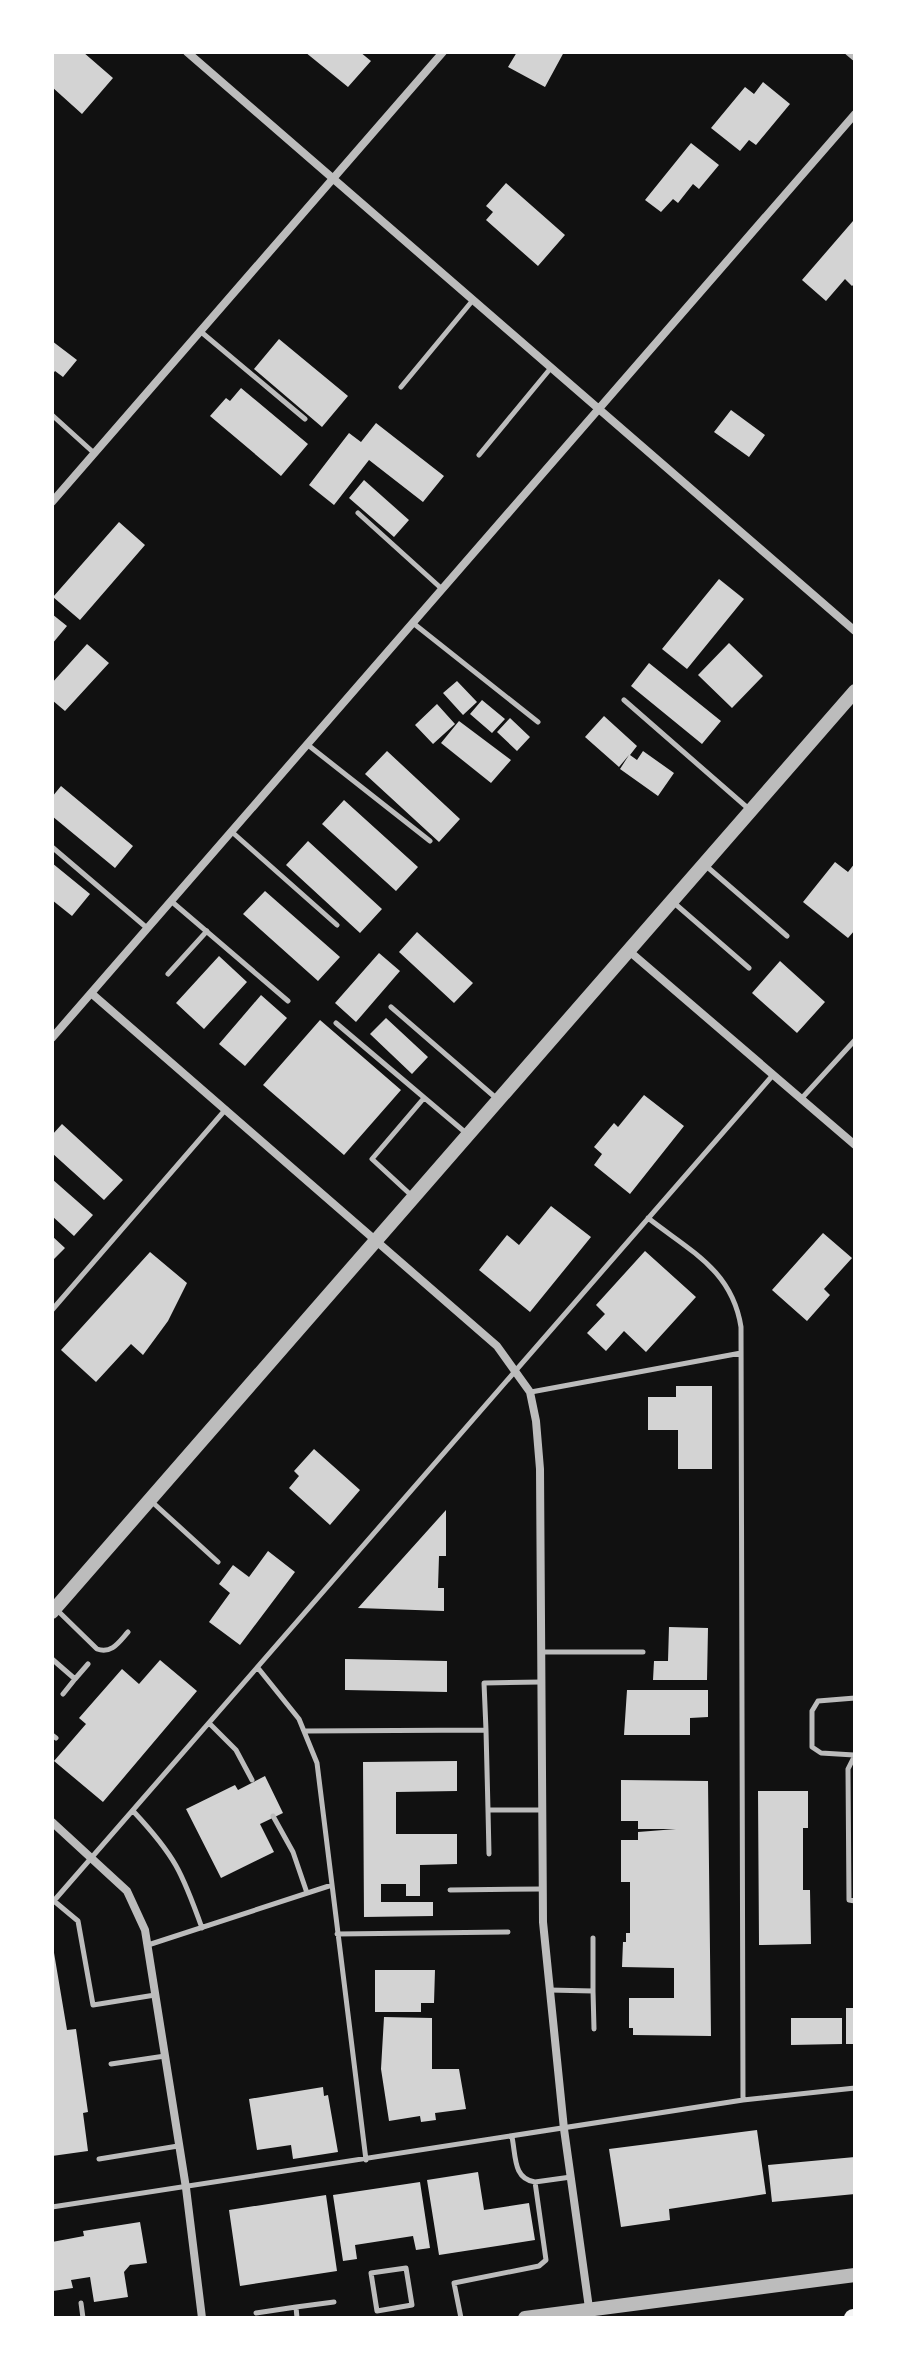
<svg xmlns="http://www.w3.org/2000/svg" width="907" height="2370" font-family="'PT Sans',sans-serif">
  <rect width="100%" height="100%" fill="#111"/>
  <path fill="#d3d3d3" d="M52 52H83L113 78 82 114 52 87Z
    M305 52H360L371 61 348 87Z
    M517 52H564L545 87 508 67Z
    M763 82 790 104 756 145 749 140 740 151 711 128 745 87 754 94Z
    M691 143 719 165 699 189 693 184 678 203 673 199 661 212 645 200Z
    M506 183 565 235 538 266 486 220 493 212 486 206Z
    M853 221 855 283 852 286 845 279 826 301 802 280Z
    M279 339 348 396 322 427 254 369Z
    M52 341 77 360 63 377 55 371 52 375Z
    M241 388 308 444 281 476 210 416 226 398 230 401Z
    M731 410 765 435 749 457 714 432Z
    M376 423 444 476 423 502 369 460 334 505 309 485 349 433 361 442Z
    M364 480 409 520 394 537 349 498Z
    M119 522 145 545 80 620 53 597Z
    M719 579 744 599 687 669 662 649Z
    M52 614 67 626 52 644Z
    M729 643 763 676 732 708 698 675Z
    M87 644 109 663 65 711 52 700V683Z
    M649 663 721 721 702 744 631 686Z
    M457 681 477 702 463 715 443 693Z
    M482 700 505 719 492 733 470 714Z
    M437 704 455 724 433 744 415 725Z
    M604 716 637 746 630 755 637 760 643 751 674 773 658 796 620 769 629 755 619 767 585 737Z
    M510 718 530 737 517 751 497 732Z
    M459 721 511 760 491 783 441 743Z
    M387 751 460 819 439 842 365 774Z
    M61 786 133 846 115 868 52 816V797Z
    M344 800 418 867 396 891 322 824Z
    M308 841 382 909 360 933 286 865Z
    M835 862 848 872 855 863V930L848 938 803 902Z
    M52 863 90 894 72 916 52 900Z
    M265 891 340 957 318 981 243 914Z
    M417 932 473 983 454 1003 399 952Z
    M379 953 400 971 356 1022 335 1003Z
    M219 956 247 982 204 1029 176 1003Z
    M780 961 825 1002 797 1033 752 993Z
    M261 995 287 1018 245 1066 219 1044Z
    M386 1018 428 1057 412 1074 370 1034Z
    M320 1020 401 1090 344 1155 263 1085Z
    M644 1095 684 1126 630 1194 594 1165 602 1154 594 1147 614 1123 618 1127Z
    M62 1124 123 1180 104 1200 52 1153V1135Z
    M52 1179 93 1215 74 1236 52 1216Z
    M551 1206 591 1237 530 1312 479 1270 507 1235 519 1245Z
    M823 1233 852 1258 824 1289 830 1295 807 1321 772 1290Z
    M52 1236 65 1248 52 1261Z
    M645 1251 696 1297 646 1352 624 1331 606 1351 587 1333 605 1314 596 1305Z
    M150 1252 187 1283 168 1321 143 1355 131 1344 96 1382 61 1350Z
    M676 1386H712V1469H678V1430H648V1397H676Z
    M314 1449 360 1490 330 1525 289 1488 299 1476 294 1471Z
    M446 1510V1556H439L438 1588H444V1611L358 1608Z
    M268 1551 295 1572 240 1645 209 1622 230 1593 219 1584 233 1565 249 1577Z
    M669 1627 708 1628 707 1680H653L654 1661H668Z
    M345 1659 447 1661V1692L345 1690Z
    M160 1660 197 1691 103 1802 54 1761 86 1724 79 1718 122 1669 139 1684Z
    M627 1690H708V1717L690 1718V1735H624Z
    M457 1761V1791L396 1792V1834H457V1864L420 1865V1896H406V1884H381V1902H433V1916L364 1917 363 1762Z
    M265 1776 283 1813 260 1824 274 1852 221 1878 186 1809 235 1785 238 1790Z
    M621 1780 708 1781 711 2036 633 2035V2028H629V1998H674V1968L622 1967 623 1942H626V1933H630V1882H621V1840H638V1832L676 1829H638V1821H621Z
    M758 1791H808V1828H803V1890H810L811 1944 759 1945Z
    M52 1941 67 2030 76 2029 88 2112 83 2113 88 2151 52 2156Z
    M375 1970H435L434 2003H421V2012H375Z
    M846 2008H855V2044H846Z
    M384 2017 432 2018V2069H459L466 2109 435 2113 436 2120 421 2122 420 2116 389 2121 381 2069Z
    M791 2018H842V2044L791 2045Z
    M323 2087 324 2096 328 2095 338 2152 293 2159 291 2145 257 2150 249 2099Z
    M757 2130 766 2194 669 2209 670 2220 621 2227 609 2149Z
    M855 2157V2194L772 2202 768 2165Z
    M478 2172 484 2210 529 2203 535 2240 439 2255 427 2180Z
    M420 2182 430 2248 416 2250 413 2236 355 2245 357 2259 343 2261 333 2195Z
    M326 2195 337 2271 240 2286 229 2210Z
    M140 2222 147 2263 130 2265 124 2272 128 2297 94 2302 90 2277 71 2280 73 2288 53 2291 52 2242 84 2236 83 2231Z"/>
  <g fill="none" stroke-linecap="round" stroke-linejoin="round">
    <path stroke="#bcbcbc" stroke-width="5" d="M200 331 305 419
      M401 387 473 300
      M52 415 94 453
      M479 455 550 369
      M358 513 442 589
      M413 623 538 722
      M624 700 750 810
      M308 745 430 841
      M232 832 337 925
      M52 847 147 928
      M705 865 787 936
      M171 901 288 1001
      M673 902 749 968
      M168 974 207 931
      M391 1007 496 1098
      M336 1023 466 1133
      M802 1098 855 1040
      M412 1196 372 1159 424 1098
      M52 1310 226 1109
      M531 1392 741 1353
      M150 1500 218 1562
      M56 1609 97 1649C112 1654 119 1642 128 1632
      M541 1652H643
      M52 1659 75 1679 63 1694
      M258 1668 299 1719 317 1763 366 2160
      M75 1679 88 1664
      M210 1724 236 1750 252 1780
      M486 1730 484 1683 541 1682
      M306 1731 486 1730 488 1810H541
      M52 1735 56 1738
      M854 1755 821 1753 812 1747V1711L818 1701 855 1698
      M855 1755 848 1769 849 1900 855 1901
      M488 1810 489 1854
      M134 1812C175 1856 182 1872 202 1928
      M273 1816 293 1852 307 1893
      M450 1890 542 1889
      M54 1901 78 1921 93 2005 155 1995
      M52 1903 773 1075
      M337 1934 508 1932
      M148 1945 332 1885
      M549 1990 593 1991V1938
      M593 1991 594 2029
      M111 2064 165 2056
      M743 2100 855 2088
      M512 2137C516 2156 513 2179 535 2182
      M99 2159 178 2146
      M52 2207 743 2100 741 1327C732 1270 690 1251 648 1218
      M406 2268 412 2305 377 2311 371 2273Z
      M81 2303 83 2318
      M256 2313 296 2307
      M297 2318 296 2307 334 2302
      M461 2318 454 2283 539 2266 546 2260 535 2182 571 2177"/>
    <path stroke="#bcbcbc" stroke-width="8" d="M187 52 855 631
      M849 52 855 57
      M52 502 443 52
      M629 951 855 1145
      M91 993 497 1346 530 1392 536 1421 540 1469 543 1922 564 2129 589 2308
      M52 1038 855 114
      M52 1822 127 1891 145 1930 186 2188 202 2318"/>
    <path stroke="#bcbcbc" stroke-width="14" d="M52 1612 855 691
      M525 2318 855 2275"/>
    <path stroke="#f5f5f5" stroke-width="18" d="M853 2318H855"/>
  </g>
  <rect width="907" height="2370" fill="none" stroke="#ffffff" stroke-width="108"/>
</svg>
